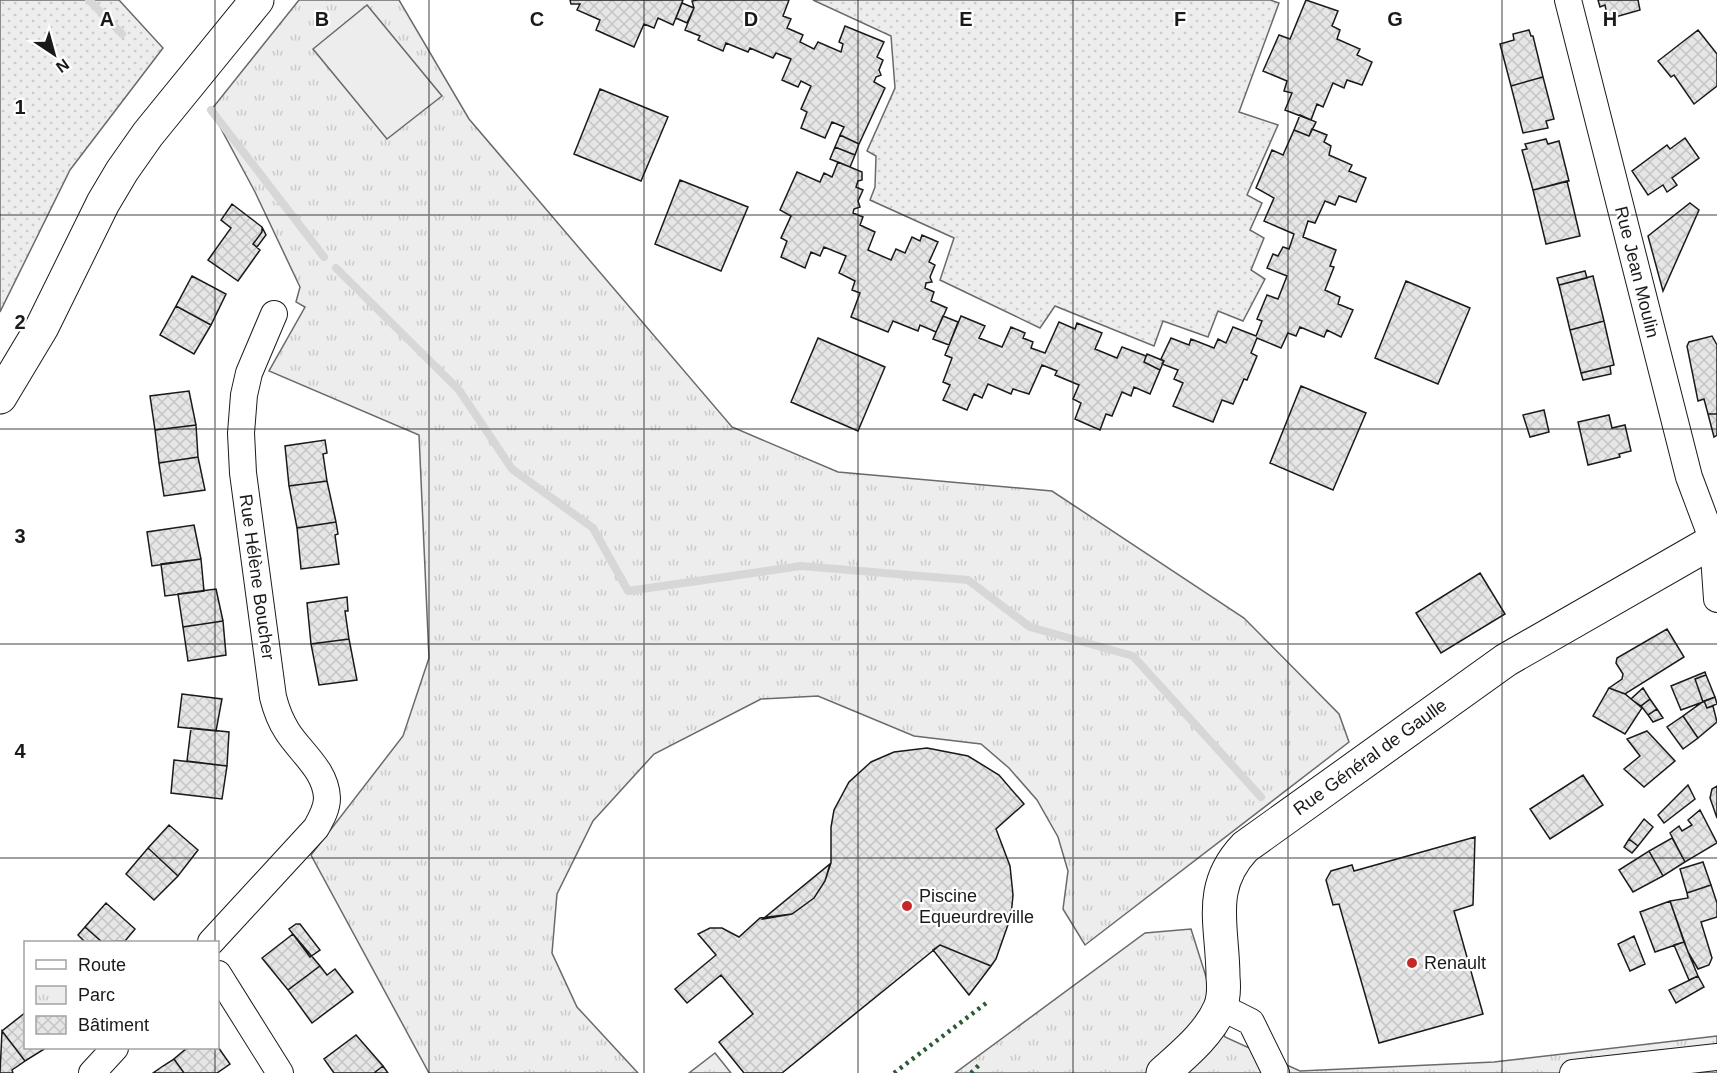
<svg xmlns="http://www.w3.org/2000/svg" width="1717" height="1073" font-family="Arial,sans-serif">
  <defs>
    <pattern id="grass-dots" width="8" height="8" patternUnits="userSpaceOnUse" patternTransform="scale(1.5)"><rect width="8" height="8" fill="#ededed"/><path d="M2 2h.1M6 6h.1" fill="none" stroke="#cbcbcb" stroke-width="1.8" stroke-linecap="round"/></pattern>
    <pattern id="park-tufts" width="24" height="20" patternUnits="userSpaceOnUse" patternTransform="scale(1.5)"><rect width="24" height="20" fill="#ededed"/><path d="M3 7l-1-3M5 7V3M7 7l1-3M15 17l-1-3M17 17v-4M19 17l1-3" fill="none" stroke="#cbcbcb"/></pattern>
    <pattern id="building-cross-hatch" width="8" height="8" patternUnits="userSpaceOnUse" patternTransform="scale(1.5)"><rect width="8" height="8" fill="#e6e6e6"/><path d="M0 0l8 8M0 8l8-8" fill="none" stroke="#c5c5c5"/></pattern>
  </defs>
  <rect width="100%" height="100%" fill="#fff"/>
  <path fill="url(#grass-dots)" stroke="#6a6a6a" stroke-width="1.5" d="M0 0H119L163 48 70 170 0 312Z
    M813 0H1270L1279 3 1239 112 1278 125 1247 195 1262 203 1250 230 1264 238 1251 270 1265 279 1243 321 1218 311 1208 337 1163 321 1154 346 1055 306 1040 328 940 280 954 238 870 200 875 187 876 156 867 151 895 88 891 36Z"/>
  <path fill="url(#park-tufts)" stroke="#6a6a6a" stroke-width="1.5" d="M299 0H399L469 119 732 427 838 472 1052 491 1244 618 1339 714 1349 742 1085 945 1063 909 1068 871 1058 837 1037 800 1009 768 981 744 914 736 818 696 761 699 654 754 593 821 557 894 552 953 577 1007 638 1073H429L311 855 403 736 429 658 419 435 269 371 305 307 296 302 300 287 255 192 211 110Z
    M1191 929 1225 1037 1300 1071 1494 1062 1717 1036V1073H955L1145 933Z
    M715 1053 731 1073H689Z"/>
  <path fill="#ededed" stroke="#6a6a6a" stroke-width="1.5" d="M367 5 442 96 387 139 313 49Z"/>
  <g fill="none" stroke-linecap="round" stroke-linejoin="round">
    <path stroke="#d7d7d7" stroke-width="8" d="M89 0 122 34
      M211 110 324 257
      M336 268 459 390 512 469 593 528 628 591 801 566 968 580 1030 627 1133 656 1261 797"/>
  </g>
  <path fill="url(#building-cross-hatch)" stroke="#1a1a1a" stroke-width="1.5" d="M570 0H683L673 25 658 18 654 28 644 24 634 47 596 30 600 20 577 10 580 4H571Z
    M697 0H789L783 16 791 19 787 28 803 35 800 42 814 49 818 42 841 52 843 44 839 42 845 26 884 42 877 57 883 60 879 70 881 75 876 77 874 82 885 88 859 144 840 135 844 127 832 122 825 138 801 128 807 112 801 109 811 86 801 81 798 87 782 80 791 59 776 53 773 58 750 48 748 52 726 43 723 51 698 40 700 36 685 30 694 8 692 1Z
    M1306 0 1338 11 1332 26 1340 30 1337 39 1360 49 1357 55 1372 62 1362 85 1347 80 1344 88 1333 83 1323 107 1317 104 1311 120 1285 110 1292 93 1284 91 1287 81 1263 71 1279 35 1290 39Z
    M1598 0H1638L1640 10 1608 19 1605 5 1600 7Z
    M682 3 694 8 687 23 676 18Z
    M1529 30 1531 36H1533L1543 77 1511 86 1500 44 1514 40 1513 34Z
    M1698 30 1717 54V86L1694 104 1674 75 1671 77 1658 61Z
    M1543 77 1554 119 1546 121 1548 128 1523 133 1511 86Z
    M600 89 668 117 641 181 574 154Z
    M1300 115 1316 122 1309 136 1294 130Z
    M1312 129 1327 135 1324 142 1331 146 1329 155 1352 165 1349 171 1366 178 1356 202 1339 196 1335 205 1325 201 1315 223 1308 221 1303 237 1336 250 1330 266 1334 267 1325 290 1340 297 1338 304 1353 310 1341 337 1327 330 1324 337 1300 327 1296 336 1288 333 1281 348 1257 338 1251 353 1257 356 1247 380 1244 379 1233 404 1222 400 1213 422 1173 406 1183 383 1174 379 1178 370 1162 364 1164 361 1161 359 1171 338 1189 345 1191 339 1214 348 1218 339 1226 343 1233 327 1256 336 1262 321 1257 319 1267 295 1278 299 1287 276 1267 268 1273 254 1278 256 1283 247 1289 249 1294 234 1264 221 1274 198 1256 188 1272 150 1283 155 1294 130 1309 136Z
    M840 135 859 144 855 155 835 147Z
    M1685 138 1699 158 1672 178 1677 185 1667 192 1663 185 1648 195 1632 171 1667 145 1670 149Z
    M1546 139 1548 144 1559 141 1569 181 1533 190 1522 150 1527 149 1525 144Z
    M835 147 855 155 850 167 830 159Z
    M838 162 862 172V180L858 181 856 187 863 190 858 201 860 207 854 209 853 213 863 217 860 225 875 232 868 250 891 260 896 249 905 253 912 237 920 241 922 235 938 242 929 262 935 265 930 277 932 282 926 283 925 288 934 292 931 301 947 308 936 332 920 325 918 331 893 321 888 332 851 317 860 293 852 290 855 281 839 273 846 256 824 247 820 256 811 252 805 268 781 257 787 241 781 238 791 216 780 210 797 172 820 182 824 173 832 177Z
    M680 180 748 207 721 271 655 244Z
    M1567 181 1580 236 1546 244 1533 190Z
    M1690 203 1699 210 1663 291 1648 236Z
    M232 204 262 227V232L253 244 260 250 238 281 208 260 231 228 221 220Z
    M262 227 266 235 257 247 253 244 262 232Z
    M1585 271 1587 278 1559 285 1557 278Z
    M192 276 226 294 211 325 176 306Z
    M1593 276 1604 321 1570 330 1559 285Z
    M1406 281 1470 308 1438 384 1375 358Z
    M176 306 211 325 194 354 160 335Z
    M943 316 958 322 949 345 933 339Z
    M961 316 985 326 979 338 1002 347 1011 327 1025 333 1023 338 1033 342 1031 348 1045 353 1059 322 1075 329 1077 323 1102 333 1095 349 1117 358 1122 347 1146 356 1144 362 1160 370 1150 394 1134 387 1131 396 1122 392 1112 416 1106 414 1100 430 1075 419 1081 403 1073 399 1079 385 1055 375 1057 371 1042 365 1029 394 1013 389 1011 394 988 384 982 398 974 394 967 410 943 400 950 385 943 382 952 358 945 355Z
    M1604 321 1614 365 1581 373 1570 330Z
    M1712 336 1717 345V414H1708L1704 399 1698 401 1687 346 1689 342Z
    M818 338 885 367 858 431 791 402Z
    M1147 354 1164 361 1160 370 1144 362Z
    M1610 366 1611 374 1583 380 1581 373Z
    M1301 386 1366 413 1333 490 1270 463Z
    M189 391 196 425 155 430 150 396Z
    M1544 410 1549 432 1530 437 1523 415Z
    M1708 414H1717V435L1714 437Z
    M1609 415 1612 428 1625 425 1631 451 1619 454 1620 457 1588 465 1578 422Z
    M196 425 198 457 159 463 155 430Z
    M325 440 327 453 323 454 327 481 289 486 285 446Z
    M198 457 205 490 164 496 159 463Z
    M327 481 336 522 297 528 289 486Z
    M336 522 338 534 335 535 339 564 301 569 297 528Z
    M194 525 201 559 152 566 147 532Z
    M201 559 204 591 165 596 161 564Z
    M1480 573 1505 614 1441 653 1416 613Z
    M216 589 223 621 183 627 178 594Z
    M347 597 348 611H345L349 639 311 644 307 603Z
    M223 621 226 655 188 661 183 627Z
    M1667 629 1684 657 1625 694 1609 688 1622 679 1623 674 1616 663 1617 658Z
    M349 639 357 680 319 685 311 644Z
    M1705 672 1706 675 1695 679 1703 702 1681 710 1671 686Z
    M1706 675 1715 697 1703 702 1695 679Z
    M1609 688 1625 694 1642 708 1625 734 1593 716Z
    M1643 688 1650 699 1641 706 1631 699Z
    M182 694 222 699 216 731 178 727Z
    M1715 697 1717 704 1707 708 1704 701Z
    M1650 699 1657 709 1648 715 1641 706Z
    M1704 701 1707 708 1713 706 1717 722 1698 738 1683 716Z
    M1657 709 1663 718 1653 722 1648 715Z
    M1683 716 1698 738 1683 749 1667 727Z
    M191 728 229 732 227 766 187 761Z
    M1647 731 1675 761 1644 787 1624 769 1640 756 1627 739Z
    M927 748 968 756 999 775 1024 804 996 829 1010 866 1013 895 1011 916 996 959 991 966 940 945 782 1073H744L719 1042 753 1014 721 975 687 1003 675 989 716 955 698 934 710 928H722L739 937 760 918 792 914 814 898 825 881 831 863V827L834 810 849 782 871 762 894 752Z
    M174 760 227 766 222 799 171 793Z
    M1583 775 1603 805 1550 839 1530 809Z
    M1688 785 1695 799 1664 823 1658 815Z
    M1717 786V818L1710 798 1712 789Z
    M1700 810 1717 843 1685 862 1670 833 1679 826 1682 831 1692 825 1688 820Z
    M1644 819 1653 827 1638 846 1629 839Z
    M169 825 198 850 178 876 148 848Z
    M1475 837 1473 905 1454 911 1483 1014 1379 1043 1339 904 1333 905 1326 880 1331 871 1352 865 1354 871Z
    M1672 838 1685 862 1663 876 1649 851Z
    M1629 839 1638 846 1632 853 1624 847Z
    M148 848 178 876 154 900 126 874Z
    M1649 851 1663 876 1633 892 1619 870Z
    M1703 862 1711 885 1687 893 1680 869Z
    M830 864 825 881 814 898 792 914 763 919Z
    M1711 885 1717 903V917L1701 922 1712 958 1709 965 1698 969 1688 952 1670 901 1688 898 1687 893Z
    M1670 901 1684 942 1655 952 1640 912Z
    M106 903 135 929 125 941 102 942 85 927Z
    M296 924H300L320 950 310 957 289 929Z
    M85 927 102 942H85L78 935Z
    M293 934 320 966 288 990 262 958Z
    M1634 936 1645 964 1630 971 1618 944Z
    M1684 942 1698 976 1689 980 1674 945Z
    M940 945 991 966 969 995 933 950Z
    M320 966 327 975 335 969 353 992 312 1023 288 990Z
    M1698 976 1704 987 1676 1003 1669 990Z
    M26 1012V1048H46L25 1061 2 1031Z
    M2 1031 25 1061 12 1070 13 1073H0Z
    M356 1035 383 1066 374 1073H334L324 1059Z
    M218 1047 230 1064 217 1073H184L174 1059 187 1048Z
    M174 1059 184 1073H153L163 1066Z
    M383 1066 388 1073H374Z"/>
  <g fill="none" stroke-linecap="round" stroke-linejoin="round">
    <g stroke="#1a1a1a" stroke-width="28">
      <path id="minor" d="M1568 0 1689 477 1713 541 1717 599
        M211 942 316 828C321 819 327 809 327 798 326 770 300 752 287 731 280 720 276 709 273 697L243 473 241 433 244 395 249 373 274 314
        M218 974 280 1073
        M1221 1007 1251 1022 1276 1073
        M92 1073 115 1048
        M1573 1073 1717 1057"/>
    </g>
    <g stroke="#1a1a1a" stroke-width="35">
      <path id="tertiary" d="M0 397 42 327 103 203 122 171 148 134 257 0"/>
    </g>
    <g stroke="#1a1a1a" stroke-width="35">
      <path id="secondary" d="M1163 1073C1183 1055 1209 1034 1220 1008 1224 998 1224 987 1223 977 1223 926 1206 888 1245 847L1506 660 1717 539"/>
    </g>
    <use href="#minor" stroke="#fff" stroke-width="26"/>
    <use href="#tertiary" stroke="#fff" stroke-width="33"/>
    <use href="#secondary" stroke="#fff" stroke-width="33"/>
    <path stroke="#2b5a34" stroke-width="4.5" stroke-dasharray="3 4.5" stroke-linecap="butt" d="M894 1073 989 1001
      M971 1073 979 1065"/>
  </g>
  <path fill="none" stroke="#1a1a1a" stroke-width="1.5" stroke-opacity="0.55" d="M215 0V942M429 0V1073M644 0V1073M858 0V1073M1073 0V1073M1288 0V1073M1502 0V1073M0 215H1717M0 429H1717M0 644H1717M0 858H1717M215 1048V1073"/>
  <g fill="#c62828" stroke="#fff" stroke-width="2">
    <circle cx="907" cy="906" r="6"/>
    <circle cx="1412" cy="963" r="6"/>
  </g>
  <g text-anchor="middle" stroke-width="4.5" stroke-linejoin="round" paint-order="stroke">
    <g font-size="18" fill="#1a1a1a" stroke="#fff">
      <text transform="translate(1637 272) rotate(76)" y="6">Rue Jean Moulin</text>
      <text transform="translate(257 577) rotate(82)" y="6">Rue Hélène Boucher</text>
      <text transform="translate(1370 757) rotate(-36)" y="6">Rue Général de Gaulle</text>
    </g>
    <g font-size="18" fill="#1a1a1a" stroke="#fff" text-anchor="start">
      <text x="919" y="902">Piscine<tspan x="919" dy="21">Equeurdreville</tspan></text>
      <text x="1424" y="969">Renault</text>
    </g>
  </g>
  <g font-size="20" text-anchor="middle" font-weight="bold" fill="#1a1a1a" stroke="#fff" stroke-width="4.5" stroke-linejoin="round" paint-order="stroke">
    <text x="107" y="26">A</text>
    <text x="322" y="26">B</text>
    <text x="537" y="26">C</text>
    <text x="751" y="26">D</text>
    <text x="966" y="26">E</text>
    <text x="1180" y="26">F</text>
    <text x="1395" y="26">G</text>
    <text x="1610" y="26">H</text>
    <text x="20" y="114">1</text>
    <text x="20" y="329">2</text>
    <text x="20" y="543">3</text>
    <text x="20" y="758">4</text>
  </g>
  <rect x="24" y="941" width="195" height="108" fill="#ffffff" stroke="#a3a3a3" stroke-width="1.5"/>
  <rect x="36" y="960" width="30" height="9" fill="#ffffff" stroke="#a3a3a3" stroke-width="1.5"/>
  <text x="78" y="971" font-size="18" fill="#1a1a1a">Route</text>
  <rect x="36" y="986" width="30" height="18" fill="url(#park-tufts)" stroke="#a3a3a3" stroke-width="1.5"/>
  <text x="78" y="1001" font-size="18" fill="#1a1a1a">Parc</text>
  <rect x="36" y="1016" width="30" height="18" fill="url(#building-cross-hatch)" stroke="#a3a3a3" stroke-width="1.5"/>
  <text x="78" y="1031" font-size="18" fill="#1a1a1a">Bâtiment</text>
  <g transform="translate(54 54) rotate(144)" stroke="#ffffff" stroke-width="4.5" paint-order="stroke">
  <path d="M0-4.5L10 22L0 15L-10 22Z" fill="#1a1a1a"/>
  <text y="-9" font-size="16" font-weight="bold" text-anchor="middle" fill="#1a1a1a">N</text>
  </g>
</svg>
